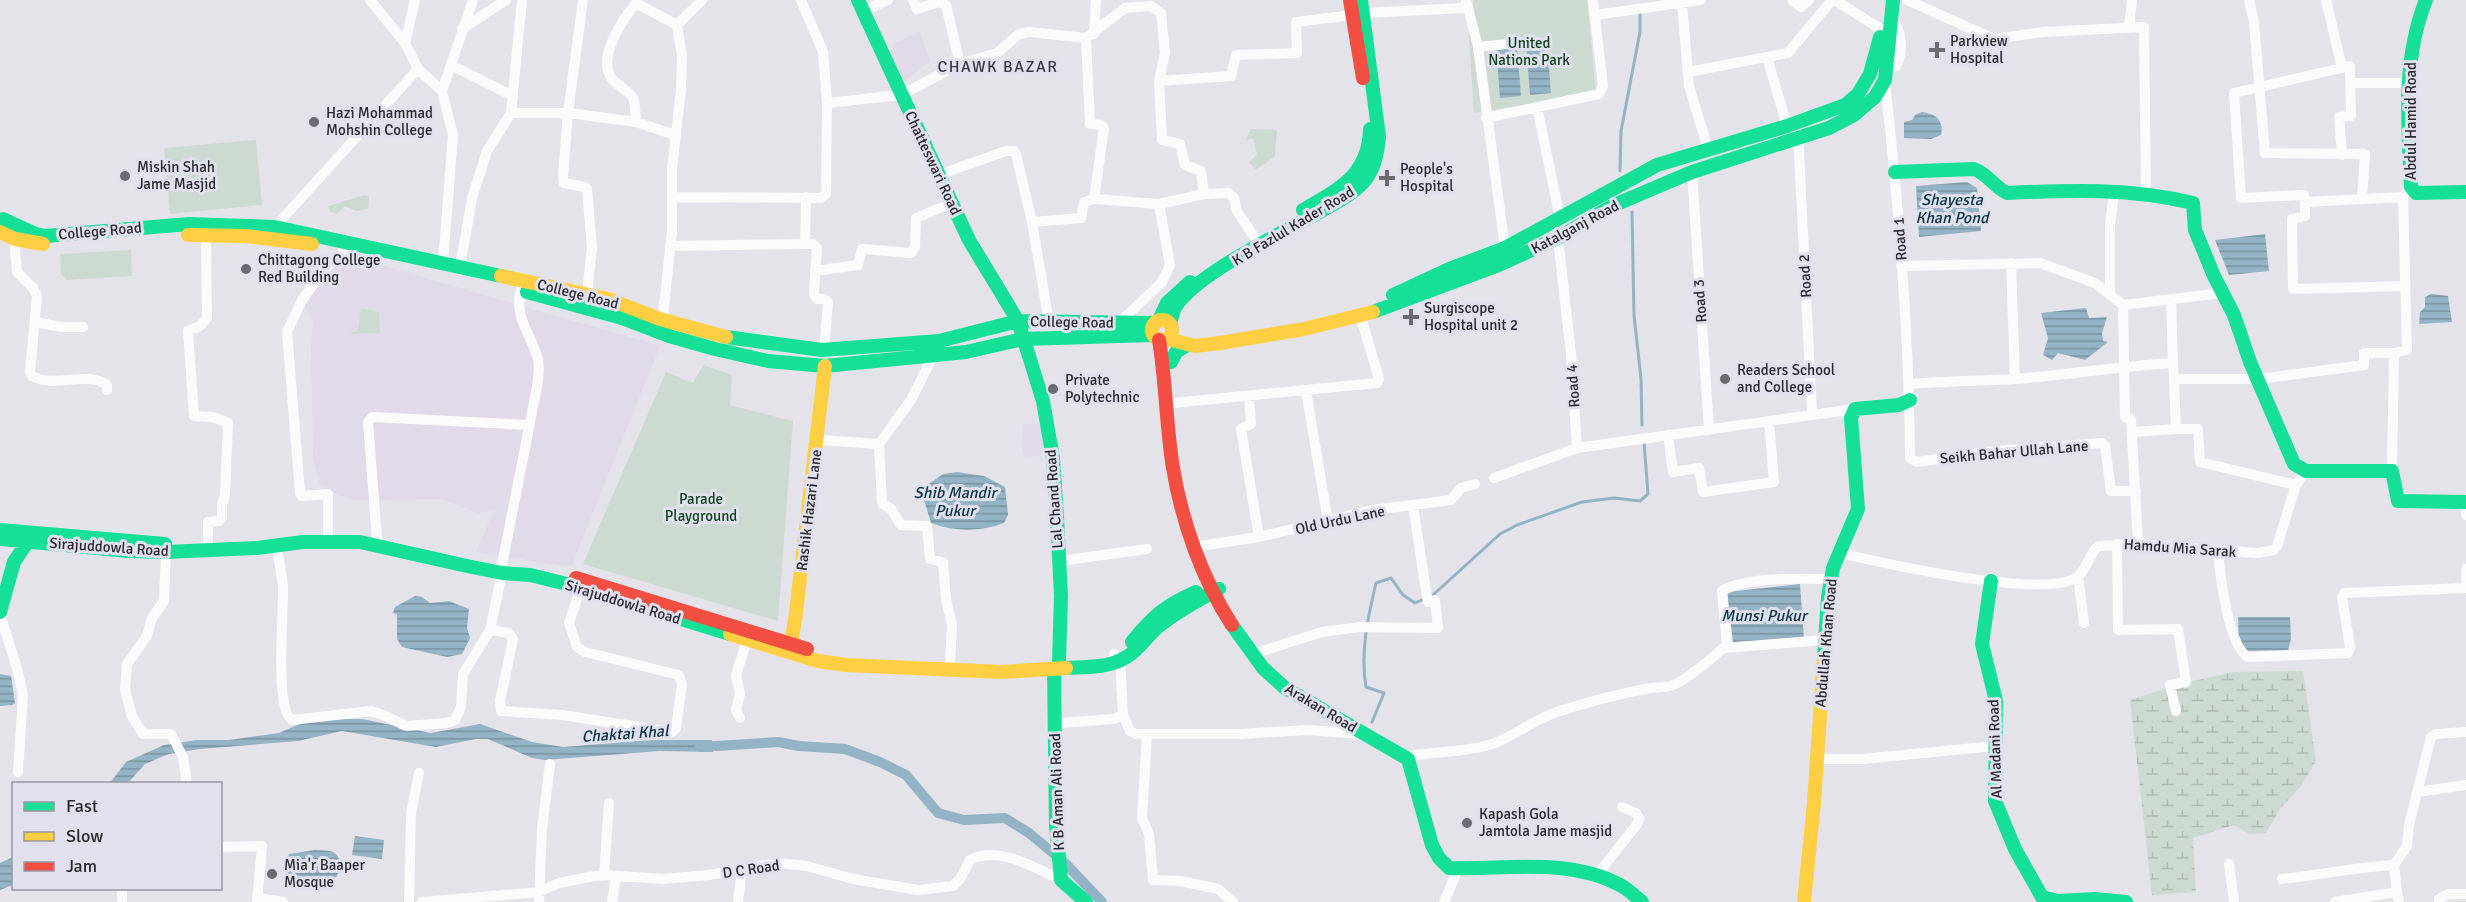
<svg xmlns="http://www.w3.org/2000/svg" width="2466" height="902" font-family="Signika,sans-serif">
  <defs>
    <pattern id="wetland-marsh" width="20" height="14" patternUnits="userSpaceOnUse" patternTransform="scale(1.5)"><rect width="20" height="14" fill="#cddad1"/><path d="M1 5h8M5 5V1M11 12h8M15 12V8" fill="none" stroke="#b0bbb4"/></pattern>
    <pattern id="water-rules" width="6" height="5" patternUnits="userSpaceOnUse" patternTransform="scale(1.5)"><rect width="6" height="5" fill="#94b3c4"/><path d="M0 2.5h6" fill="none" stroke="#7992a0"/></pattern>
  </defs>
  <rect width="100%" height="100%" fill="#e4e3ea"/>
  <path fill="#e1dae9" d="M920 32 930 61 902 83 890 52 895 43Z
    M342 259H360L660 346 571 567 476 552 494 511 477 513 442 499 356 500 337 495 320 485 313 457 311 347 313 321 302 300Z
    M1045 423 1049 454 1028 457 1024 455 1021 441 1024 424Z"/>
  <path fill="#cddad1" d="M1474 0H1587L1596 92 1474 113 1468 25Z
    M1251 129 1277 130 1275 156 1256 170 1249 162 1257 155 1253 139 1245 140Z
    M256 140 262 205 170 214 164 148Z
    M365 195 369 197 368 209 356 211 345 206 337 214 331 212 328 206Z
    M131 250 132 276 67 280 61 274 60 254Z
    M361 308 379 312 380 333 349 334 358 330Z
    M703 365 732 375 730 405 793 421 778 621 583 564 666 372 693 383Z"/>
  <path fill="url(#wetland-marsh)" d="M2303 671 2316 761 2301 786 2280 809 2266 833 2249 834 2234 825 2193 838 2196 892 2152 895 2130 700 2177 685 2233 672Z"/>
  <path fill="url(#water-rules)" d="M1547 43 1551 93 1530 95 1526 45Z
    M1517 46 1521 96 1500 98 1496 48Z
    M1922 112C1936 114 1944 120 1941 135L1931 139 1904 138V122L1912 120 1915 115Z
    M1967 182 1977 188 1981 231 1919 237 1916 186Z
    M2265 234 2269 271 2229 275 2215 240Z
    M2431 294 2448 296 2452 322 2419 324 2420 312 2425 307V297Z
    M2086 308 2089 318 2107 317 2102 333 2103 341 2108 342 2085 360 2058 353 2052 360 2043 355 2048 338 2041 313Z
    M957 472 984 476 1005 487 1008 515 1004 523C980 532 955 532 931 523L924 500 926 486 943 474Z
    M1800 584 1804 639 1733 642 1727 592Z
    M415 596 422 597 430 603 449 601 469 609 467 628 470 638 462 654 447 657 402 647 397 639V614L393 613 395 607Z
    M2238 617H2290L2291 639 2288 650 2246 651 2239 642Z
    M0 674 11 676 15 703 12 705 0 706Z
    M330 719H362L431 733 480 724 532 742 563 747 649 740H712L713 752 659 751 545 760 532 758 488 739H476L436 747 342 731 298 741 200 749 169 754 145 764 128 783 109 784 126 762 164 745 197 740H229L279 733 302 723Z
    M355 836 384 840 382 859 352 855Z
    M315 850C332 851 339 849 341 869L328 889 288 884C283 873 286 864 289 854Z
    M13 857V885L0 890V863Z"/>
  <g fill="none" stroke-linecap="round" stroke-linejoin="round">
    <path stroke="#94b3c4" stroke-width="3" d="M1620 171 1621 131 1640 32V13
      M1632 212 1634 315 1641 379 1642 425
      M1433 595 1500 534 1517 525 1582 502 1614 498 1640 501 1648 494 1644 442
      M1372 722 1384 693 1366 687C1360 652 1368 617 1376 583L1391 578 1403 595 1415 603 1424 599"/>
    <path stroke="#94b3c4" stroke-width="10" d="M700 747 778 742 799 746 845 749 880 762 906 775 938 813 964 820 1005 818 1029 833 1065 863 1102 902"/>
    <path stroke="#fbfbfc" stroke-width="10" d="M370 0 405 43 418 69 442 91 453 135 443 263
      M583 0 568 113 563 176 564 183 584 187 587 189 592 248 587 294
      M913 0 917 9 939 2 946 5 960 64
      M1466 0 1478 47 1505 248
      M1792 0 1801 7 1809 0
      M1835 0 1882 30
      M1907 0 1994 39 2043 32 2144 27 2146 195
      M2249 0 2254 22 2265 153 2365 154 2362 199
      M2326 0 2342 68
      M1682 3 1689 86 1708 149
      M863 11 888 0
      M1364 13 1466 8
      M1595 15 1701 0
      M677 25 702 0
      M2129 27 2132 0
      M462 29 506 0
      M1094 34 1096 0
      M1086 38 1090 124 1101 125 1104 128 1094 199
      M405 43 415 0
      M1478 47 1528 42
      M1767 57 1787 126
      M451 65 513 96
      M1886 69 1896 66C1904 51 1902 30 1891 17
      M1688 72 1788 53 1832 0
      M1159 81 1231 76 1236 55 1297 53 1296 22 1353 15
      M1885 83C1899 207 1909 333 1910 458L1917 462 1994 451 2102 443 2105 446 2111 491H2136
      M2351 83H2410
      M442 91 473 0
      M827 103 901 95 960 64 997 53 1019 34 1029 32 1086 38 1125 8 1151 6 1161 13 1165 53 1159 81 1162 140 1180 144 1185 165 1201 171 1204 194
      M1537 107 1560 218
      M511 113H568L636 122 675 135
      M1486 118 1599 94 1603 86 1593 0
      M636 122C635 115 636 104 633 98 629 91 618 86 612 79 596 58 623 19 636 3L677 25 682 56 681 89 672 169V231L663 315 660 319
      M1798 133 1812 414
      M2342 155 2339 117 2351 116 2350 66 2234 93 2241 198 2304 195 2305 202 2403 197
      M1692 172 1709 430
      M938 175 1006 151H1014L1016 154 1032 222 1049 322
      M672 197 821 198 826 194 827 103 823 52 801 0
      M806 197 805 244H813L817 248 814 294 817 299H824L828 302 824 350
      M2305 202V216L2292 219 2293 289 2405 286
      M1032 222 1081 218 1084 202 1094 199 1159 204 1204 194 1229 193 1234 198 1237 211 1259 244
      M275 227 418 69
      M206 235 207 318 200 326 188 331 194 416 213 417 228 423 225 495 222 505V518L219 521 208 522V544
      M18 240 15 249 17 272 33 288 37 296 30 372 32 376C54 389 86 370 107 385V390
      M670 246 805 244
      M2011 263 2015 379
      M1901 266 2040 263 2095 283 2123 305
      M460 267 472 198 487 151 511 113 522 0
      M815 271 858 265 862 249 911 253 915 247 916 218 952 203
      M2110 295V226L2114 192
      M2171 299 2173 363
      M35 322 61 327H83
      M1119 323 1162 282 1170 265 1159 204
      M933 356 911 400 879 444 882 503 891 509 901 525 927 526 930 559 943 562 946 599 952 625 950 664
      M1909 384C1944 381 1980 381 2016 379 2068 375 2120 366 2173 363L2174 379
      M1306 391 1328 522
      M1249 396 1251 424 1241 429 1259 537
      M1173 403 1377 383 1379 379 1361 317
      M2176 429H2198L2200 462 2296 485
      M2132 432 2176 429 2174 379H2259L2364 365V353H2394
      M1668 435 1673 472 1699 468 1703 492 1774 482 1769 421
      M818 440 879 444
      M1577 448 1855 409
      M2392 471 2394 353 2407 350 2403 197 2407 192
      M1494 478 1577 448 1571 354 1558 238
      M2465 502 2466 515
      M328 536V494L302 496 300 493 287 332 302 300 323 271 344 250
      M377 539 368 422 372 417 528 425
      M2117 544 2118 630 2178 629 2186 682 2170 685 2176 711
      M2138 544 2131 419 2125 417 2123 305 2222 293
      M277 545C278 559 282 573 283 587 284 612 274 707 292 720L371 711 386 716 406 726 447 723 455 720 461 707 463 674 490 630 502 573
      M1200 546 1259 537 1373 510 1451 500 1461 488 1475 484
      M2218 551C2220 574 2228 646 2248 657L2348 653 2350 647 2342 597 2344 593 2466 588
      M166 552 164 601 152 618 147 636 127 664 125 690 132 716 143 734H171L183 757 187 784
      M1840 553C1882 563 2045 600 2077 577 2087 570 2089 554 2098 546L2138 544 2258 553 2274 550 2277 546 2296 485 2306 471
      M1059 561 1147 549
      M502 565 536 392C538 381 540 370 538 359 532 336 513 316 521 290
      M2466 569V582
      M2078 576 2084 623
      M0 614 17 668 23 695 18 772
      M490 630 509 633 513 639 500 701 501 711 562 715 672 732 676 728 682 684 679 675 585 652 577 647 569 623 579 593
      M1724 648 1824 640
      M1259 652 1322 632 1360 627 1438 628 1435 600 1428 602 1426 591 1413 505
      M1114 654 1120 661 1123 715 1130 731 1136 734H1240L1307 730 1361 734
      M740 718 736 710 740 694 736 675 747 640
      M1060 723 1114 719 1123 715
      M1147 734 1142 818 1149 834 1153 880 1180 881 1218 889 1233 902
      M1408 759 1414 755C1437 752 1479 751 1500 741 1519 732 1536 719 1557 712 1587 702 1619 694 1650 688 1658 687 1666 688 1673 685 1685 681 1719 653 1727 644L1722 591C1746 576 1802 579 1831 579
      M1817 759H1863L1995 746
      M2417 792 2466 785
      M220 847 262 846 257 902
      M2229 864 2234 902
      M2394 865 2407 846 2409 825 2431 737 2436 734 2466 732
      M1601 870 1638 823 1639 818 1636 813 1622 807
      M604 875 609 803
      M2282 879C2320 875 2356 867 2394 865L2397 892
      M258 898 283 902
      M122 902V888
      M409 902 411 813 419 773
      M422 902 539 892 559 883 589 877 604 875 663 879 709 875 778 863 807 866 853 879 918 890 953 886 960 879 970 860C999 845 1035 868 1061 880
      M539 902 542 829 550 764
      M612 902 616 876
      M738 902 742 869
      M1444 902 1458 869
      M2335 902 2397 892 2399 902
      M2439 902V899L2448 894H2466"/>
    <path stroke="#16e098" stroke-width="14" d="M858 0 969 240 1018 321 1043 401 1053 458 1057 517 1061 596 1059 663
      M2426 0C2402 60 2408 124 2411 187L2416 193 2466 192
      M1895 172 1974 169C1988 174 1994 187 2007 193 2070 190 2131 188 2193 203L2195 230 2214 276 2234 315 2250 362 2294 464 2306 471H2392L2398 501 2466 502
      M1303 210C1338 189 1369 176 1370 129
      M3 219 36 234 46 236 189 224 275 227 501 276
      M527 292 622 318 669 336 715 349 768 361 825 366 966 352 1023 339 1153 335
      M1393 295 1449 269 1505 248 1657 165 1787 126 1845 105 1858 94 1870 74 1880 37
      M1373 312 1499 265 1558 238 1612 206 1692 172 1829 128 1854 115 1875 97 1885 80 1893 0
      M1159 320 1167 303 1190 282
      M1170 323C1172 318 1173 310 1176 306 1200 271 1287 231 1325 209 1339 201 1356 192 1366 179 1375 167 1378 151 1379 136L1361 0
      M726 337 822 350 939 341 1018 321 1155 323
      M1171 362 1176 352 1187 345
      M0 530 165 544
      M0 539 128 551 166 552 257 548 303 542H360L467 566 502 573 530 575 567 584 730 634
      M1991 581 1982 644 1996 701 1995 801 2015 849 2042 897 2058 901 2095 899 2126 902
      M0 612 14 562 28 541
      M1232 625 1263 668 1285 688 1408 759 1432 845 1439 858 1449 868C1505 870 1568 857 1620 885 1628 889 1635 896 1642 902
      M1132 642C1154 615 1165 606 1196 592
      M1824 657 1828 597 1833 568 1858 509 1851 418 1855 409 1899 405 1910 400
      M1066 668C1084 667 1105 668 1121 660 1137 653 1146 637 1159 626 1178 611 1198 600 1219 589
      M1054 669 1056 825 1061 880 1086 902"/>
    <path stroke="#ffcf43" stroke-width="14" d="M0 232 15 239 43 244
      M188 235 246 236 312 244
      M501 276 608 299 660 319 726 337
      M1152 330a10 10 0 1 1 20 0a10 10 0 1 1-20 0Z
      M1168 339 1195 346 1220 343 1304 329 1373 312
      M730 634 818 661 846 665 1002 672 1066 668
      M787 651 791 644 796 613 825 366
      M1804 902 1814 803 1824 657"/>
    <path stroke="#f24e42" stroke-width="14" d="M1350 0 1363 78
      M1159 340C1166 382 1166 425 1173 468 1182 522 1202 579 1232 625
      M576 578 807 649"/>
  </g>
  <g fill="#6b6b70" stroke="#e1e0ed" stroke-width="2">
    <path d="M1934 41h6v6h6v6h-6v6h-6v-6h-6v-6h6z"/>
    <circle cx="314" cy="122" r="6"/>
    <circle cx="125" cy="176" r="6"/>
    <path d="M1384 169h6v6h6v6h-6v6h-6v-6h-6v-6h6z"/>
    <circle cx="246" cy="269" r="6"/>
    <path d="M1408 308h6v6h6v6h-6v6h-6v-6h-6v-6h6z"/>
    <circle cx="1725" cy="379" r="6"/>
    <circle cx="1053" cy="389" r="6"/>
    <circle cx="1467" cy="823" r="6"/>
    <circle cx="272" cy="874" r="6"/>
  </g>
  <g text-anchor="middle" stroke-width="6" stroke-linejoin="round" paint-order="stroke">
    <g font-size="15" fill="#2a2a2e" stroke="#e1e0ed" text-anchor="start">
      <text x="1950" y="46">Parkview<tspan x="1950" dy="17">Hospital</tspan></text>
      <text x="326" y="118">Hazi Mohammad<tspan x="326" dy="17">Mohshin College</tspan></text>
      <text x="137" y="172">Miskin Shah<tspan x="137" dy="17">Jame Masjid</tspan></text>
      <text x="1400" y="174">People's<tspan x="1400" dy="17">Hospital</tspan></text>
      <text x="258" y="265">Chittagong College<tspan x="258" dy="17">Red Building</tspan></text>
      <text x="1424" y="313">Surgiscope<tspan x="1424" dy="17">Hospital unit 2</tspan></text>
      <text x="1737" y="375">Readers School<tspan x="1737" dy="17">and College</tspan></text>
      <text x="1065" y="385">Private<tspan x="1065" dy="17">Polytechnic</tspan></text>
      <text x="1479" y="819">Kapash Gola<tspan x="1479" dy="17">Jamtola Jame masjid</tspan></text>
      <text x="284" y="870">Mia'r Baaper<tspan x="284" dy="17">Mosque</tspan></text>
    </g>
    <g font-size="15" fill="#10431a" stroke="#e1e0ed">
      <text x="1529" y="48">United<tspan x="1529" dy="17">Nations Park</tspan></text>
      <text x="701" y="504">Parade<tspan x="701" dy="17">Playground</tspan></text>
    </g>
    <g font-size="15" fill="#2a2a2e" stroke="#e1e0ed">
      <text transform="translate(2411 121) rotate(-90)" y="5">Abdul Hamid Road</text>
      <text transform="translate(933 163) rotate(65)" y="5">Chatteswari Road</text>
      <text transform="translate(1293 226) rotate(-31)" y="5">K B Fazlul Kader Road</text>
      <text transform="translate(1575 227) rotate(-28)" y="5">Katalganj Road</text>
      <text transform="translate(100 231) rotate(-5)" y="5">College Road</text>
      <text transform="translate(1900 239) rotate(-94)" y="5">Road 1</text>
      <text transform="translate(1805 276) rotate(-93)" y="5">Road 2</text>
      <text transform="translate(578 294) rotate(14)" y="5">College Road</text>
      <text transform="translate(1700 301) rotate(-94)" y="5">Road 3</text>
      <text transform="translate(1072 322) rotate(1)" y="5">College Road</text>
      <text transform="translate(1573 386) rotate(-94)" y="5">Road 4</text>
      <text transform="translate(2014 452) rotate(-5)" y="5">Seikh Bahar Ullah Lane</text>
      <text transform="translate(1054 499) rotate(-94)" y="5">Lal Chand Road</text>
      <text transform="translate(809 510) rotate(-83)" y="5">Rashik Hazari Lane</text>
      <text transform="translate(1340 520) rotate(-12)" y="5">Old Urdu Lane</text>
      <text transform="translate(109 547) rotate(4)" y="5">Sirajuddowla Road</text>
      <text transform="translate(2180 548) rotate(4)" y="5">Hamdu Mia Sarak</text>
      <text transform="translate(623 602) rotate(17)" y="5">Sirajuddowla Road</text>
      <text transform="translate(1826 643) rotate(-85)" y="5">Abdullah Khan Road</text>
      <text transform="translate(1321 708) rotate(31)" y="5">Arakan Road</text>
      <text transform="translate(1995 749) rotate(-92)" y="5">Al Madani Road</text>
      <text transform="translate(1057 792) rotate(-92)" y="5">K B Aman Ali Road</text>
      <text transform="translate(751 869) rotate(-8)" y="5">D C Road</text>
    </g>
    <g font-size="16" letter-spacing="1.5" fill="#383742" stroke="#e1e0ed">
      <text x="998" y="72">CHAWK BAZAR</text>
    </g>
    <g font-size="16" font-style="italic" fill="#0a3443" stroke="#e1e0ed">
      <text x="1952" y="205">Shayesta<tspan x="1952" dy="18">Khan Pond</tspan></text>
      <text x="955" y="498">Shib Mandir<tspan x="955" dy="18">Pukur</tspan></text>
      <text x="1764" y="621">Munsi Pukur</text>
      <text transform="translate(625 733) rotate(-4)" y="6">Chaktai Khal</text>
    </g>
  </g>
  <rect x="12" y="782" width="210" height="108" fill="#e1e0ed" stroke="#9897a1" stroke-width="1.5"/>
  <rect x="24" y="802" width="30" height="9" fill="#16e098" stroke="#9897a1" stroke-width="1.5"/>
  <text x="66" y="812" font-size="18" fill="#2a2a2e">Fast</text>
  <rect x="24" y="832" width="30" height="9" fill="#ffcf43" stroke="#9897a1" stroke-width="1.5"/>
  <text x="66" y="842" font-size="18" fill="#2a2a2e">Slow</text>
  <rect x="24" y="862" width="30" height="9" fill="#f24e42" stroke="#9897a1" stroke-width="1.5"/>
  <text x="66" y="872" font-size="18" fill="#2a2a2e">Jam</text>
</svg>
